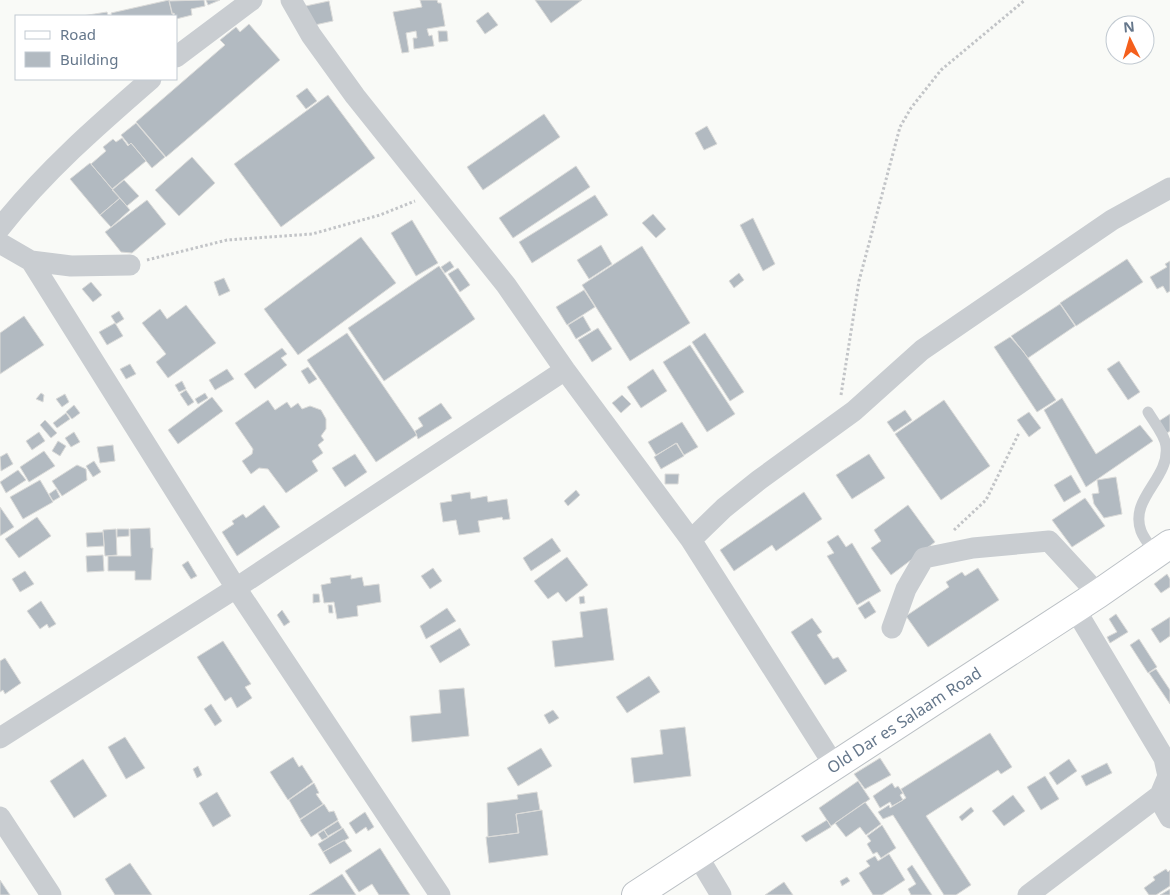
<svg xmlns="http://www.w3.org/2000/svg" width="1170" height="895" font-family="'Noto Sans',sans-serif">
  <rect width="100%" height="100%" fill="#f9faf7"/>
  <path fill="#b2bac1" stroke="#dbdbd9" d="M169 0 173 16H112L111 13Z
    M204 0 205 6 191 9 192 15 176 19 174 13 172 14 169 1Z
    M206 0H220L208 5Z
    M420 0H437L438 3H441L445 26 427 29 429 36 432 35 434 46 414 49 413 38H417L416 31 406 33 409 52 402 53 393 12 422 7Z
    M535 0H582L551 23Z
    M329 1 333 21 310 26 301 7Z
    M107 12 108 16H82Z
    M488 12 498 25 485 34 476 21Z
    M249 24 280 60 166 157 136 122 225 45 220 40 236 27 240 32Z
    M438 31H447L448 41 439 42Z
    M307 88 317 101 306 109 296 96Z
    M328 95 375 158 281 227 234 164Z
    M544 114 560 137 483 190 467 167Z
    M136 123 165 157 152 168 131 143 129 145 121 135Z
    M707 126 717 144 704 150 695 133Z
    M122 138 128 146 131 143 146 161 112 189 91 164 106 151 103 147 113 139 116 142Z
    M192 157 215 183 179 216 155 190Z
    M90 163 120 198 100 215 70 179Z
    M576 166 590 187 513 238 499 218Z
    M124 180 139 196 127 206 112 190Z
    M595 195 608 215 532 263 519 242Z
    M120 198 130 210 111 227 100 215Z
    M147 200 166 224 132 253 121 252 105 232Z
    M653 214 666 229 656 238 642 223Z
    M753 218 775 264 763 271 740 225Z
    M412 220 438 263 416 276 391 233Z
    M361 237 396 283 298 355 264 309Z
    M601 245 612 264 589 279 577 260Z
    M642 246 690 323 630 361 582 285Z
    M1127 259 1143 282 1076 326 1060 303Z
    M450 261 454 267 445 273 441 267Z
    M1170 261V291L1167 293 1163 286 1157 289 1150 277 1167 267 1165 264Z
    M439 266 475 319 384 381 348 328Z
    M458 268 470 285 460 292 448 274Z
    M739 273 744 280 734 288 729 281Z
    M224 278 230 291 219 296 214 282Z
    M91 282 102 295 93 302 82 289Z
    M584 290 595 307 567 325 556 307Z
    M1060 304 1075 326 1028 358 1011 336Z
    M186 305 216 343 168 378 156 362 166 354 142 323 160 309 167 319Z
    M119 311 124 319 116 324 111 316Z
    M24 316 44 345 0 374V333Z
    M583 316 591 330 576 339 568 325Z
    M115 323 123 336 107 345 99 332Z
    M598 328 612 349 592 362 578 340Z
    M347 333 417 435 376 462 307 360Z
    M705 333 744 392 730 401 692 342Z
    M1010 337 1023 351 1056 400 1037 412 994 347Z
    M690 345 735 414 707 432 663 362Z
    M282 348 287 354 281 358 287 365 255 389 244 374Z
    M1119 361 1140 392 1128 400 1107 369Z
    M130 364 136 374 126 379 120 369Z
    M308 367 317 379 309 384 301 371Z
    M227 369 234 379 215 390 209 380Z
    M653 369 667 391 641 408 627 387Z
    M182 381 186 389 179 392 175 385Z
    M186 390 194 402 188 406 180 394Z
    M41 393 44 395 43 402 36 399Z
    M205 393 208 398 198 404 195 399Z
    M65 394 69 402 62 407 56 399Z
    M622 395 631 404 621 413 612 403Z
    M212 397 223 411 178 444 168 430Z
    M1062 398 1096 454 1140 425 1153 441 1086 487 1044 410Z
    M268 400 275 410 287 402 291 408 298 403 302 409 310 406 321 410 326 419V429L321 436 324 440 318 445 323 453 312 461 318 471 286 493 268 469 259 468 251 474 242 461 252 454 253 449 235 423Z
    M944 400 990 466 941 500 895 434Z
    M441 403 452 418 418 439 415 431 423 426 418 418Z
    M74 405 80 413 72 419 66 412Z
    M905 410 912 420 894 432 887 422Z
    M1029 412 1041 428 1029 437 1017 420Z
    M66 413 70 419 57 428 53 423Z
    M1170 414V431L1167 433 1159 421Z
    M45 420 57 433 51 438 40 425Z
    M682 422 698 447 684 455 677 443 656 455 648 442Z
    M39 432 45 441 32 450 26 441Z
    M74 432 80 442 71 447 65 438Z
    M58 441 66 446 60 456 52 451Z
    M676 443 684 456 661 469 654 457Z
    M113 445 115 461 100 463 97 447Z
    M44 451 55 466 29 482 20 467Z
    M7 453 13 464 1 471 0 457Z
    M355 454 367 472 345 487 332 468Z
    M869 454 885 478 852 499 836 475Z
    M94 461 101 472 93 477 86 466Z
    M77 465 86 469 87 480 62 496 52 481Z
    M18 470 26 480 6 493 0 482Z
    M665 474H679L678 484H665Z
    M1071 475 1081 492 1064 502 1054 485Z
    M1116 477 1122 514 1104 518 1094 504 1092 494 1099 493 1097 480Z
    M40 480 53 502 23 519 10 497Z
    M56 489 60 497 53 501 49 494Z
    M576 490 580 495 568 506 564 501Z
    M470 492 471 499 487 496 488 502 507 499 510 519 503 520 502 517 478 521 480 532 459 535 456 520 443 522 440 503 452 501 451 495Z
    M804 492 822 519 776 551 772 545 734 571 720 550Z
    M1085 498 1105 526 1072 547 1052 520Z
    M264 505 280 527 237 556 222 532 234 524 232 521 243 514 246 518Z
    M908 505 935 542 891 575 871 548 881 541 874 530Z
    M0 507 14 527 0 536Z
    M37 517 51 536 19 558 5 539Z
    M150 528 151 548H153L151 580H135V571H108V556H131L130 529Z
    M116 529 117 555 105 556 103 530Z
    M117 529H129V536L117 537Z
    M103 532 104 546 87 547 86 533Z
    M838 535 846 547 852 543 881 591 857 605 827 556 834 553 827 542Z
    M552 538 561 551 531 571 523 558Z
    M103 555 104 571 87 572 86 556Z
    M567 557 588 585 566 602 558 592 548 599 534 581Z
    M188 561 197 576 191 579 182 565Z
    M433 568 442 581 430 589 421 576Z
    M978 568 999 600 928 647 906 616 949 587 946 582 962 572 965 576Z
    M25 571 34 584 20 592 12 579Z
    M1167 574 1170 579V587L1161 593 1154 584Z
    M351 575V579L362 577 364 586 379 584 381 602 357 606 358 616 337 619 334 602 324 603 321 585 331 583 330 578Z
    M313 594H319L320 602 313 603Z
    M584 596 585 603 580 604 579 597Z
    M41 601 56 624 49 628 47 624 40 629 27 611Z
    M869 601 876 612 865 619 858 608Z
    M328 605H332L333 613H329Z
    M447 608 456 621 426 639 420 626Z
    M607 608 614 660 555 667 552 641 583 637 580 612Z
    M282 610 290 622 284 626 277 615Z
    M1116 614 1128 632 1110 643 1107 637 1117 632 1109 619Z
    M1170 617V636L1160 643 1151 629Z
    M812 618 822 632 817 635 833 659 838 657 847 671 825 685 791 632Z
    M460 628 470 645 440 663 430 646Z
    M1139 639 1157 667 1148 673 1130 645Z
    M223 641 251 684 245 687 252 698 237 708 231 697 225 701 197 657Z
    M5 658 21 683 5 694 3 690 0 692V661Z
    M1156 669 1170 690V704L1149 673Z
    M649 676 660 692 627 713 616 697Z
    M464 688 469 736 412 742 410 716 441 713 439 690Z
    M211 704 222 721 215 726 204 709Z
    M553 710 559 718 549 724 544 715Z
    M685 727 691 776 634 783 631 758 663 754 660 730Z
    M990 733 1012 767 1001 774 998 770 926 816 971 885 956 895H944L893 815 883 819 878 812 889 805 890 808 906 798 901 789Z
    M125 737 145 768 126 779 108 747Z
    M541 748 552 766 518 786 507 768Z
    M293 757 299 767 302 765 313 782 288 800 270 772Z
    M880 758 891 775 865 789 854 774Z
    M83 759 107 796 74 818 50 781Z
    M1069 759 1077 771 1057 785 1049 773Z
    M1107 763 1112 773 1086 786 1081 776Z
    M198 766 202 775 197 778 193 769Z
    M1045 776 1059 799 1041 810 1027 787Z
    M858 781 870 799 831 826 819 808Z
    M314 783 319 793 316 794 323 804 300 819 289 800Z
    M892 783 895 788 898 786 903 793 900 795 903 800 892 806 890 802 880 808 873 796Z
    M217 792 231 816 213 827 199 803Z
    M537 792 540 810 516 814 518 833 488 837 487 803 518 799 517 795Z
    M1013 795 1025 811 1004 826 992 811Z
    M865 802 881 824 866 835 860 827 846 837 835 823Z
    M324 804 329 812 334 811 338 820 311 837 300 820Z
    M971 807 974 811 962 821 959 817Z
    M542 810 548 855 489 863 486 837 519 833 516 814Z
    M365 812 374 827 368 831 366 827 356 834 349 823Z
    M827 820 831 827 806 842 801 836Z
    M338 821 342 828 328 836 324 830Z
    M882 825 896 848 881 858 877 852 873 854 867 844 871 841 867 836Z
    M343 828 349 838 323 852 318 844Z
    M324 830 328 837 322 840 318 834Z
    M344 840 352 851 330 864 323 852Z
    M380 848 410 895H379L372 884 359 892 345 871Z
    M889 854 905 880 882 895H873L859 873 870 866 866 861 875 856 878 861Z
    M130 863 152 895H115L105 879Z
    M912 865 932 895H911L908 889 916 884 907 869Z
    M1166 869 1168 872 1170 870V886L1156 895H1149L1144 888 1155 880 1153 877Z
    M342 874 356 895H309Z
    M847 877 850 881 842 886 840 881Z
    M0 880 10 895H0Z
    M784 882 793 895H765Z
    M1170 889V895H1160Z"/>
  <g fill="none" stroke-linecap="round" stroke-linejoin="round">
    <g stroke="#bbc0c5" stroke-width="30">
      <path id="secondary" d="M636 895 1098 594 1170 544"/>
    </g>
    <path stroke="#c2c4c7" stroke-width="3" stroke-dasharray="2.5 2.5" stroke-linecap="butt" d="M147 260 227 240 312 234 380 215 415 201
      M841 395 859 281 900 127 911 108 941 70 1025 0
      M954 530 986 500 1019 433"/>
    <path stroke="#c9cdd1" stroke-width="11" d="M1148 412C1153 421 1165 435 1166 446 1170 479 1129 498 1141 531 1144 539 1151 547 1156 554"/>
    <path stroke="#c9cdd1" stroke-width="21" d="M291 0 311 35 355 96 506 285 565 370 691 540 834 765
      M176 57 252 0
      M0 228C44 172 98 125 151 79
      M0 243 31 261 236 588 440 895
      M31 261 71 266 130 265
      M691 540 724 508 759 480 854 411 922 350 1112 220 1170 188
      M1075 609 1164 758 1168 776 1160 795 1161 802 1170 818
      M892 628 906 589 924 558 973 548 1049 541 1098 594
      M0 738 236 588 565 370
      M0 817 51 895
      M697 855 721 895
      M1028 895 1160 795"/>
    <use href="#secondary" stroke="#fff" stroke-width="28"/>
  </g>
  <g text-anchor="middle" stroke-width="5" stroke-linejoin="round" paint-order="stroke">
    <g font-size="16" fill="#65778b" stroke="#fff">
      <text transform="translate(904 720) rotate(-33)" y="6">Old Dar es Salaam Road</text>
    </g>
  </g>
  <rect x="15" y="15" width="162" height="65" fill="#ffffff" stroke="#c1c9d1"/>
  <rect x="25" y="31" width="25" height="8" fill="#ffffff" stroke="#c1c9d1"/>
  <text x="60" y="40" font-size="15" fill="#65778b">Road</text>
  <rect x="25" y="52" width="25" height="15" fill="#b2bac1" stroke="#c1c9d1"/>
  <text x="60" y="65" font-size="15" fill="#65778b">Building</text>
  <g transform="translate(1130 40) rotate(355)"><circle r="24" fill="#ffffff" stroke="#c1c9d1"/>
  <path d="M0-4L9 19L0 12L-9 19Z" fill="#f45f1c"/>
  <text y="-8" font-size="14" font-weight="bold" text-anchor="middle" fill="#65778b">N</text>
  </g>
</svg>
